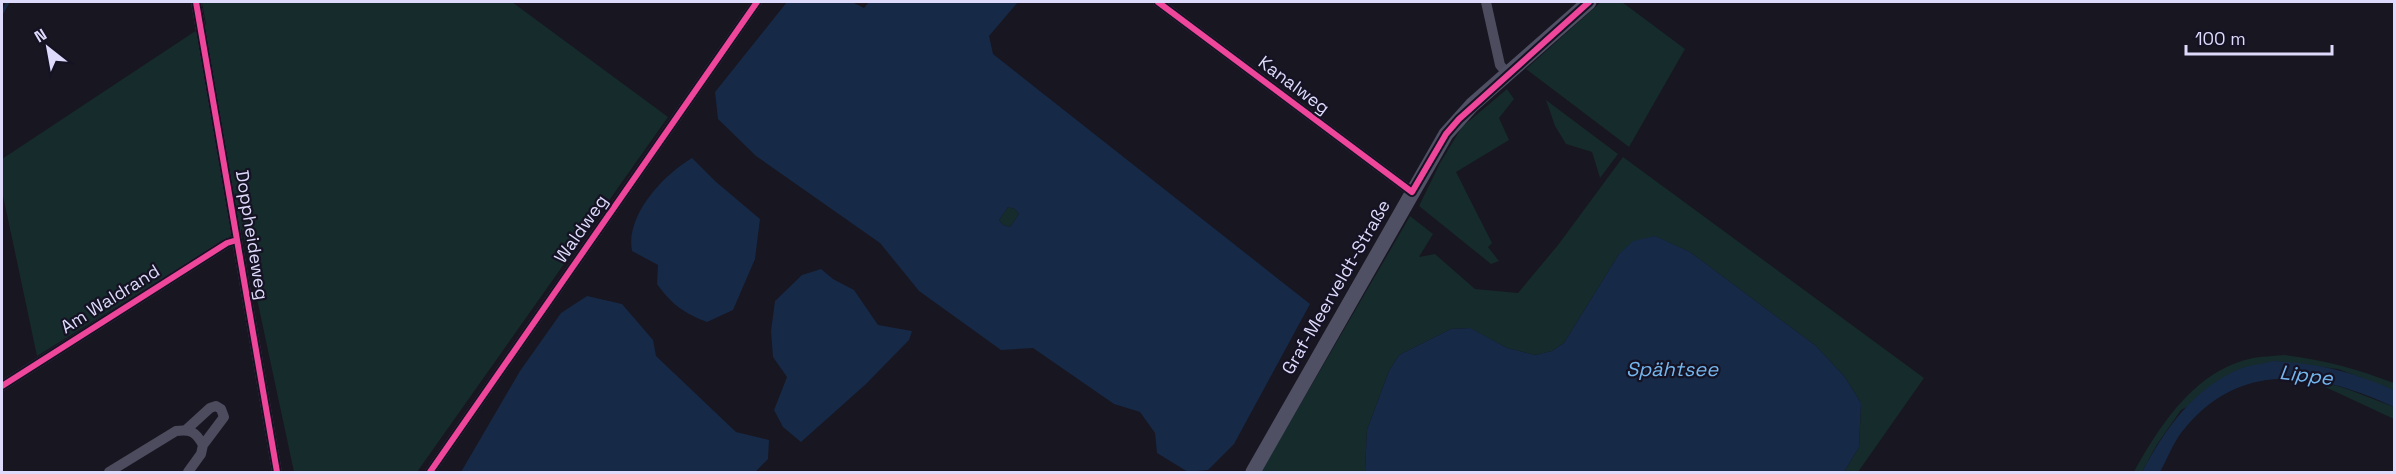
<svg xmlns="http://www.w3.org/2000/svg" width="2396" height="474" font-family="'Space Grotesk',sans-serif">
  <rect width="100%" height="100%" fill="#181620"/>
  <path fill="#162b2b" d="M202 2H512L668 117 417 472H294L242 229 37 356 2 191V159L206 24Z
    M1601 2H1622L1685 49 1629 147 1526 69Z
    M1507 89 1514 99 1499 118 1509 140 1456 172 1492 243 1488 247 1499 261 1491 264 1419 206 1440 163 1462 127Z
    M1546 100 1618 154 1600 178 1592 152 1566 144 1555 126Z
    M1623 157 1924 378 1858 472H1844L1859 447 1861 403 1844 376 1816 346 1690 252 1654 236 1619 254 1564 343 1552 351 1535 355 1507 348 1469 328 1451 329 1399 355 1389 371 1367 430 1365 472H1261L1410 216 1433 234 1419 257 1435 254 1475 289 1518 293 1558 245Z
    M1008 207 1015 209 1019 214 1010 227 1003 225 999 220Z
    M2285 355C2324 360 2358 369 2394 383V390L2338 369 2273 361 2181 410 2156 446 2142 472H2134C2160 425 2195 370 2253 358 2264 356 2275 356 2285 355Z
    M2318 380 2350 390 2394 407V419L2323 386Z"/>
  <path fill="#162946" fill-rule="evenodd" d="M787 2H852L864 8 869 2H1018L989 36 993 54 1310 304 1234 444 1208 470 1188 472 1157 453 1155 433 1140 412 1114 404 1033 348 1001 350 919 291 880 243 756 156 718 119 715 92ZM1008 207 1015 209 1019 214 1010 227 1003 225 999 220Z
    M692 158 715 181 760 219 755 259 733 310 707 322C684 313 672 305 657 284L658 265 632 251C625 216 663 175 692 158Z
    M1655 236 1690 252 1816 346 1844 376 1861 403 1859 447 1844 472H1365L1367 430 1389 371 1399 355 1451 329 1470 328 1507 348 1535 355 1552 351 1564 343 1619 254 1633 241Z
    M821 269 833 279 854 290 878 325 912 331 909 340 866 384 801 442 783 427 774 410 787 377 773 357 771 331 775 301 802 275Z
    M587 296 622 304 653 340 656 356 736 432 769 440 768 459 755 472H461L520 371 561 313Z
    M2273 361C2319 363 2353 372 2394 390V407C2321 373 2243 358 2185 428 2174 440 2168 458 2160 472H2142C2165 429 2194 387 2242 368 2251 365 2263 364 2273 361Z"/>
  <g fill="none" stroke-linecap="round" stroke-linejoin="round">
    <path stroke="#162946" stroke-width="3" d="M2 13 8 2"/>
    <path stroke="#4d4c5f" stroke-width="10" d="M196 2 277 472
      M1158 2 1412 192
      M1486 2 1500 65 1507 73
      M2 386 227 243 237 240
      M187 429 210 408 216 406 221 409 224 417 203 445
      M109 472 176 431C191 429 196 432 203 445L201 454 188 472
      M430 472 757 2"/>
    <path stroke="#505065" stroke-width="15" d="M1253 472 1446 134 1472 105 1589 2"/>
    <g stroke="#151224" stroke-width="10">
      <path id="cycleway" d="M196 2 277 472
        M1158 2 1412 192 1446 134 1459 119 1589 2
        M2 386 227 243 237 240
        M430 472 757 2"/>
    </g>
    <use href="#cycleway" stroke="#ed469a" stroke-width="6"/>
  </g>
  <g text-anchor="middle" stroke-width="4.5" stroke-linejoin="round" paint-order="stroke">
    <g font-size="18" fill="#dddafb" stroke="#151224">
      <text transform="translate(1294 85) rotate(37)" y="6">Kanalweg</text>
      <text transform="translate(581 229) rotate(-55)" y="6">Waldweg</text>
      <text transform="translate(252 235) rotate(81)" y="6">Doppheideweg</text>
      <text transform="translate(1336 287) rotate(-60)" y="6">Graf-Meerveldt-Straße</text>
      <text transform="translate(110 299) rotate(-32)" y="6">Am Waldrand</text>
    </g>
    <g font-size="20" font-style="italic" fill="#74b7ee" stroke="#151224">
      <text x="1672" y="376">Spähtsee</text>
      <text transform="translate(2306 375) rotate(7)" y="7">Lippe</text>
    </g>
  </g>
  <rect width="2396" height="474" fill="none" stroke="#dddafb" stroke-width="6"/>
  <g transform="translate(48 48) rotate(329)" stroke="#151224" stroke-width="4.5" paint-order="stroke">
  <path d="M0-4.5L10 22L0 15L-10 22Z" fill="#dddafb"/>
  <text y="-9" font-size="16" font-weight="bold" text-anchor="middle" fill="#dddafb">N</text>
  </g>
  <path d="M2186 45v9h146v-9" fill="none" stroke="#dddafb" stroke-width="3"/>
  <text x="2195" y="45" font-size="18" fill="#dddafb" stroke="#151224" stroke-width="4.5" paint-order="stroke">100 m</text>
</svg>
